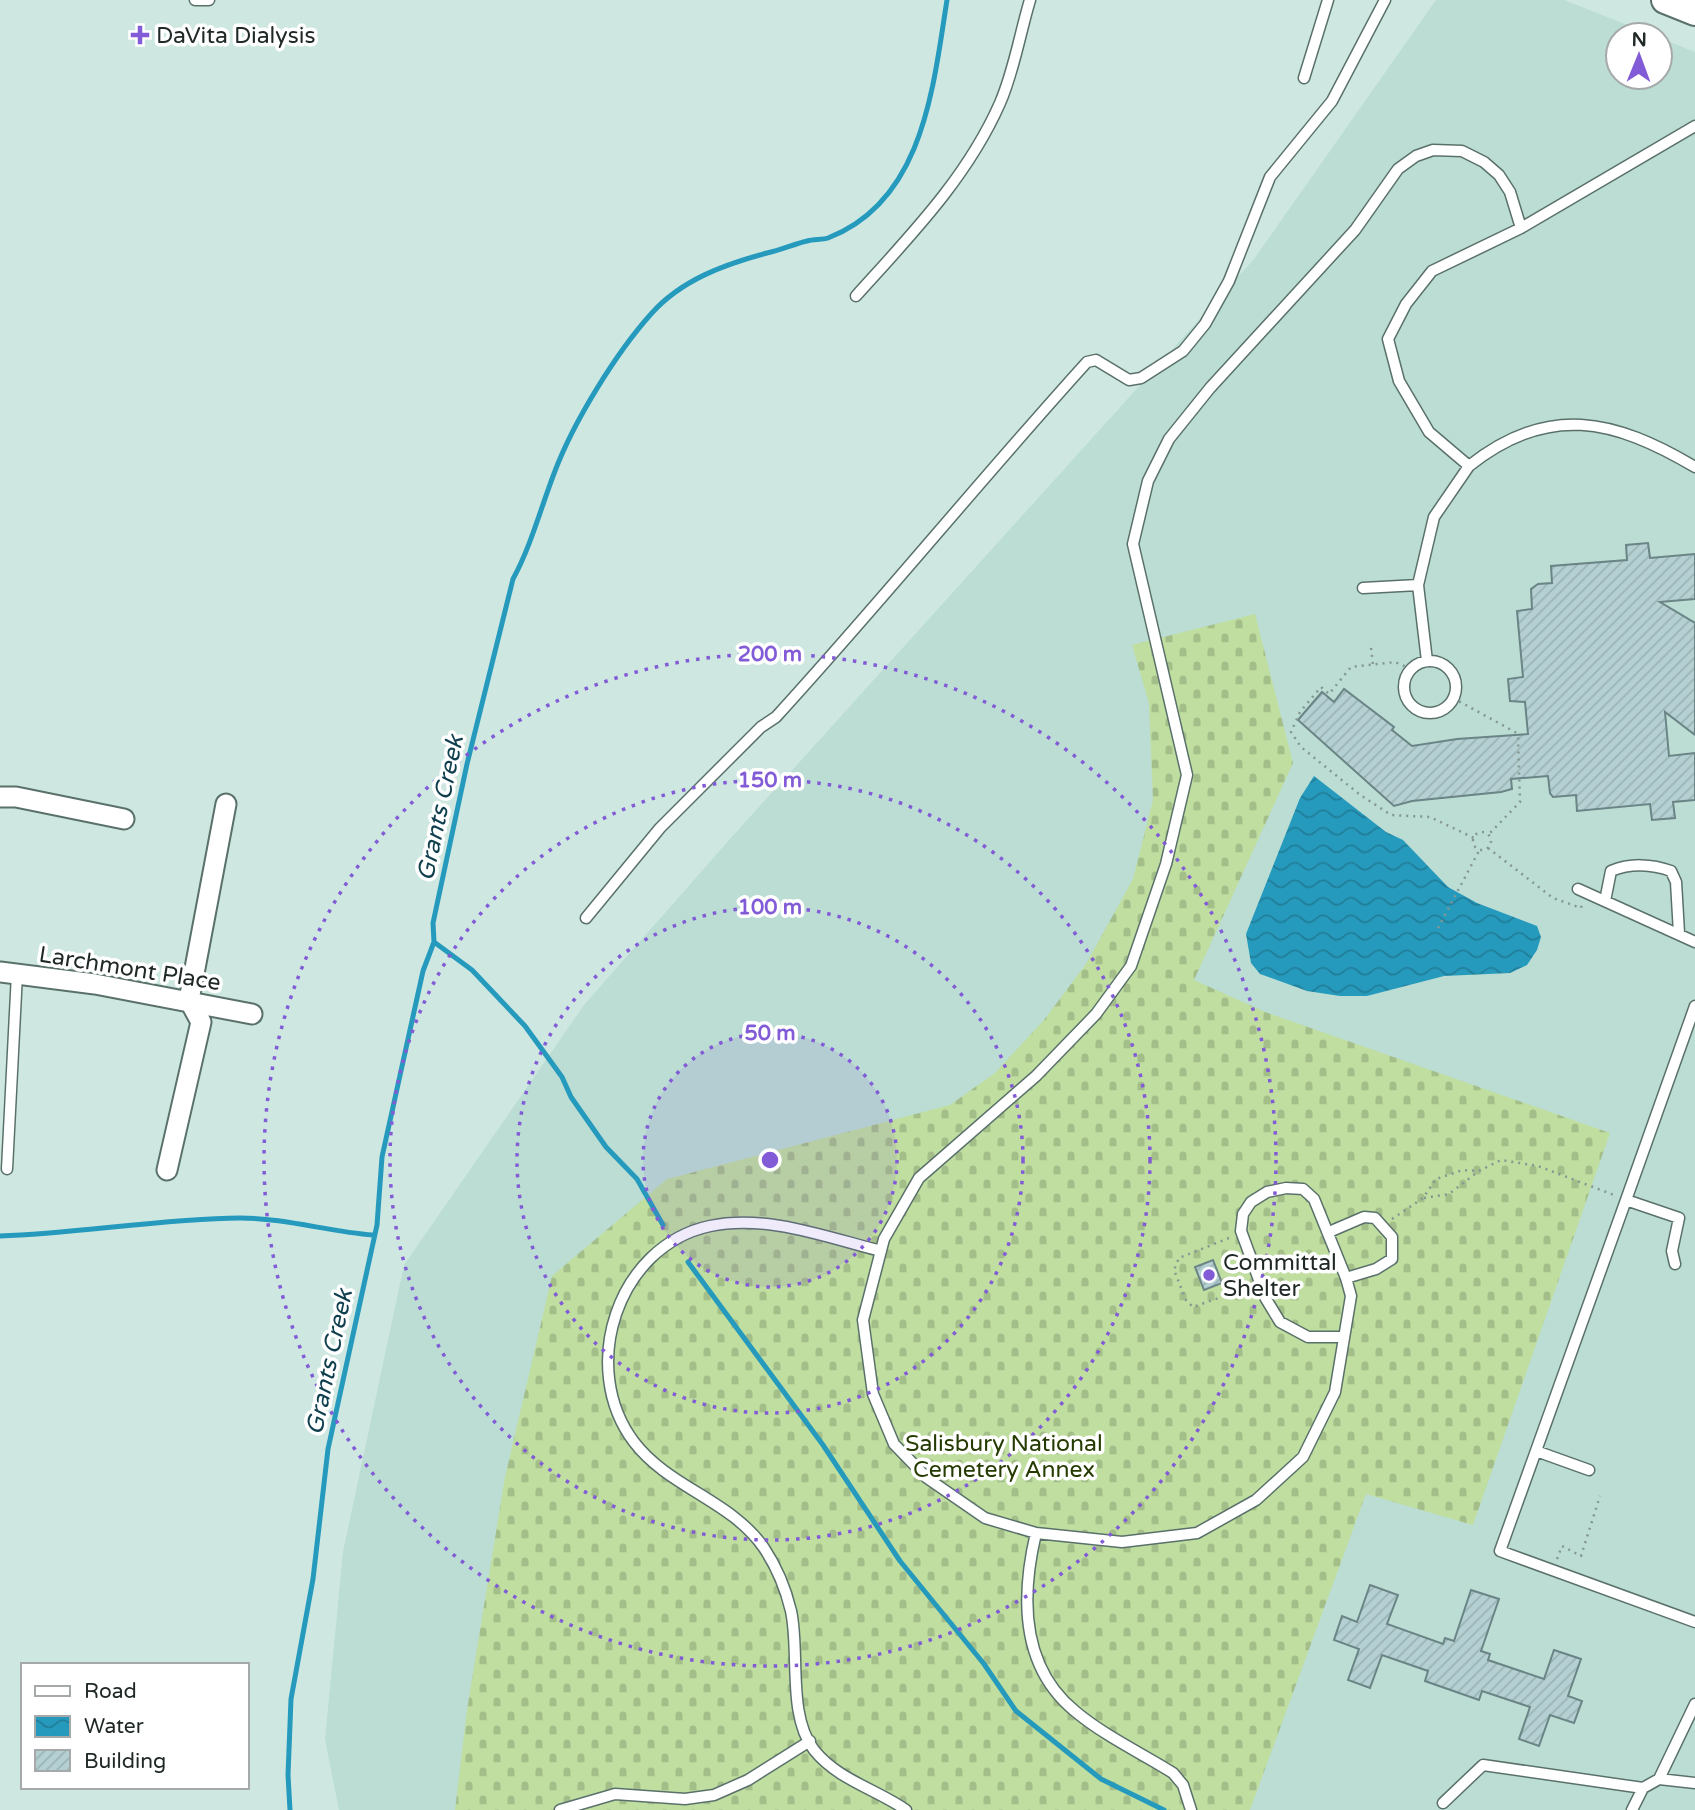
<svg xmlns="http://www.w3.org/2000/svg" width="1695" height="1810" font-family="'Varela Round',sans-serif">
  <defs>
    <pattern id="cemetery-stones" width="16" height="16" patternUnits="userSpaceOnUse" patternTransform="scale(1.75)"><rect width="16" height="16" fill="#bfde9f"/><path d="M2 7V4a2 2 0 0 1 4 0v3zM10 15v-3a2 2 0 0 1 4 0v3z" fill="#a4be89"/></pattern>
    <pattern id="water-waves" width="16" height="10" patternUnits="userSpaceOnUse" patternTransform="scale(1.75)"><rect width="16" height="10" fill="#269abd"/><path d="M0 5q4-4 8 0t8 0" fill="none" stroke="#207e9a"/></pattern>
    <pattern id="building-hatch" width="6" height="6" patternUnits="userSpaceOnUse" patternTransform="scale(1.75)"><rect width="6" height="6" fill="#b5d0d2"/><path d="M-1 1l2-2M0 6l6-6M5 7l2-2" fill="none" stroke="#9bb3b4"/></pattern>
  </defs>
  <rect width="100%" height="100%" fill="#cee8e1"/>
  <path fill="#bbddd3" d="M1436 0H1564L1653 35H1618V77H1660V38L1695 52V1810H339L325 1739 343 1552 404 1265 584 1005 730 839 1254 259Z"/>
  <path fill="url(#cemetery-stones)" d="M1255 614 1293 763 1194 980 1265 1012 1610 1133 1473 1525 1366 1494 1250 1810H455L467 1710 505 1477 552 1276 667 1179 950 1105 995 1073 1044 1020 1086 964 1133 879 1153 800 1149 703 1132 645Z"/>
  <path fill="url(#water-waves)" d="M1314 776 1386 832 1403 840 1448 887 1477 903 1537 926 1541 937 1537 950 1527 965 1510 973 1444 976 1367 996H1340L1307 991 1260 974 1251 963 1246 934 1300 798Z"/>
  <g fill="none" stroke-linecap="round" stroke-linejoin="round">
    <path stroke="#269abd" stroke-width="5" d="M434 942 472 970 525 1026 562 1077 571 1097 606 1147 637 1179 663 1225
      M0 1236C81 1233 159 1219 240 1218 286 1218 329 1232 373 1235
      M688 1262 823 1445 900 1561 984 1664 1016 1711 1101 1779 1164 1810
      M290 1810 288 1775 291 1699 313 1579 328 1449 377 1225 382 1157 423 971 434 942 433 923 467 764 513 579C531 546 541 507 555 471 574 421 616 353 651 314 681 280 725 264 767 253 781 250 794 244 807 241 814 239 822 240 828 238 924 201 933 87 947 0"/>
  </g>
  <path fill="url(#building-hatch)" stroke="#6b8486" stroke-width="2" d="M1648 543 1650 558 1695 554V599L1660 602 1695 623V735L1665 712 1669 756 1695 753V800L1673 802 1675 818 1652 820 1650 804 1577 811 1576 795 1553 797 1550 793 1548 776 1511 779 1512 789 1501 792 1412 801 1394 806 1298 720 1322 692 1334 702 1344 689 1394 727 1392 730 1412 746 1457 739 1528 734 1525 702 1510 701 1508 679 1523 677 1517 611 1532 609 1531 589 1538 584 1552 583 1551 566 1627 560 1626 545Z
    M1213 1260 1222 1283 1204 1290 1195 1267Z
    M1370 1585 1398 1595 1387 1624 1443 1644 1445 1638 1454 1641 1471 1590 1499 1599 1481 1651 1490 1654 1488 1660 1544 1679 1554 1650 1581 1659 1568 1696 1582 1701 1574 1723 1550 1715 1539 1746 1519 1739 1530 1707 1482 1691 1479 1700 1425 1681 1428 1671 1382 1655 1370 1688 1348 1680 1359 1649 1334 1640 1342 1616 1357 1622Z"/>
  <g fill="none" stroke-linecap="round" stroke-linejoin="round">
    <g stroke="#5a716b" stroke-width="13">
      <path id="service" d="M195 0H209
        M1304 78 1328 0
        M856 296C910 236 967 178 1000 103 1014 71 1020 33 1030 0
        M1469 466C1548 403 1614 419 1695 467
        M1363 588 1418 585
        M1427 661 1418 585 1434 517 1469 466 1429 432 1399 381 1388 339 1406 304 1432 271 1521 228 1695 126
        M1404 687a26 26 0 1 1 52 0a26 26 0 1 1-52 0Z
        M1578 889 1695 942
        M1605 901 1611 871C1630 863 1652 864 1671 871L1676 882 1679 933
        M586 918 660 828 761 727 776 717C882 601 981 479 1087 362L1096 360 1129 380 1141 378 1183 351 1205 324 1229 281 1270 177 1332 101 1385 0
        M7 1169 17 974
        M1626 1200 1695 1006
        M1329 1232 1364 1217 1375 1218 1392 1237V1259L1376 1269 1346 1278
        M881 1251C826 1237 766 1214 710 1226 617 1246 578 1368 634 1442 669 1488 731 1500 764 1548 776 1566 786 1590 791 1611 800 1652 787 1715 814 1750 838 1780 876 1789 906 1810
        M1675 1264 1672 1251 1679 1218 1626 1200 1500 1551 1695 1622
        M1342 1337H1308L1280 1322 1266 1299 1241 1231 1243 1214 1251 1202 1267 1192 1286 1188 1303 1189 1314 1199 1346 1278 1351 1296 1335 1392 1303 1457 1256 1500 1197 1533 1122 1542 1036 1533 985 1518 927 1478 894 1444 873 1394 863 1320 884 1239 919 1178 1036 1076 1096 1014 1131 966 1166 864 1187 775 1133 544 1148 481 1169 439 1210 388 1355 230 1398 169 1416 156 1433 150 1462 151 1484 162 1499 175 1510 192 1521 228
        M1536 1451 1589 1470
        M1036 1533C1021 1596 1020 1667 1076 1712 1105 1736 1141 1753 1173 1773L1183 1785 1191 1810
        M1695 1704 1659 1779 1695 1783
        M1443 1803 1483 1765 1643 1788 1659 1779
        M560 1810 615 1794 685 1799 714 1795 748 1780 810 1741
        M1632 1810 1643 1788"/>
    </g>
    <g stroke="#5a716b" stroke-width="23">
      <path id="minor" d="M0 797H16L124 819
        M0 972 95 984 252 1014
        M167 1170 201 1022 189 1000 226 804"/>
    </g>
    <g stroke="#5a716b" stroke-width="30">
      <path id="secondary" d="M1665 0 1695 12"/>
    </g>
    <path stroke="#849792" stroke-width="2.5" stroke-dasharray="2 5" stroke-linecap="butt" d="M1371 648 1373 665
      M1411 669 1395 662 1351 667 1329 694 1321 687 1300 712 1291 732 1301 747 1359 794 1391 815 1430 817 1474 838
      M1453 698 1515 732 1518 738 1520 802 1488 835
      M1473 841a9 9 0 1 1 18 0a9 9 0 1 1-18 0Z
      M1488 848 1553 898 1581 908 1582 904
      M1438 928 1480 849
      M1424 1198 1449 1194 1479 1171
      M1392 1219 1423 1198 1436 1179 1463 1170 1479 1171 1501 1160 1538 1166 1614 1195
      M1229 1238 1179 1258 1174 1270 1186 1300 1193 1307 1247 1288
      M1557 1559 1562 1546 1581 1556 1600 1496"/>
    <use href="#service" stroke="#fff" stroke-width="10"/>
    <use href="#minor" stroke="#fff" stroke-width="19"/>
    <use href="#secondary" stroke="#fff" stroke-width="26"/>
  </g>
  <circle cx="770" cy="1160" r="127" fill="#825bd6" fill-opacity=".12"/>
  <g fill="none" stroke="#825bd6" stroke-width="3.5" stroke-dasharray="3.5 7">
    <circle cx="770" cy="1160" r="127"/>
    <circle cx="770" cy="1160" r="253"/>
    <circle cx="770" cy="1160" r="380"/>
    <circle cx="770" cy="1160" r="506"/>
  </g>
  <g fill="#825bd6" stroke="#fff" stroke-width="2.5">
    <path d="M136.5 24.5h7v7h7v7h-7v7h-7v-7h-7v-7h7z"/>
    <circle cx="1209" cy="1275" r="7"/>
  </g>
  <g text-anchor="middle" stroke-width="7" stroke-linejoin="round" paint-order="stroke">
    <g font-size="23" fill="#202927" stroke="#fff" text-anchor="start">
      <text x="156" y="43">DaVita Dialysis</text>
      <text x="1223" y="1270">Committal<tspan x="1223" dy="26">Shelter</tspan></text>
    </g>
    <g font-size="23" fill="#202927" stroke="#fff">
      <text transform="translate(130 968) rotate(9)" y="8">Larchmont Place</text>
    </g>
    <g font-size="23" fill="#253b01" stroke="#fff">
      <text x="1004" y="1451">Salisbury National<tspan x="1004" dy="26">Cemetery Annex</tspan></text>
    </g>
    <g font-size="24" font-style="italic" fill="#0f3f4e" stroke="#fff">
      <text transform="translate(440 808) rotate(-78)" y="8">Grants Creek</text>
      <text transform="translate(329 1362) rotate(-78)" y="8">Grants Creek</text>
    </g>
  </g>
  <circle cx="770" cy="1160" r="10" fill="#825bd6" stroke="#fff" stroke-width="3.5"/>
  <g font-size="21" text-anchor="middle" font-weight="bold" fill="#825bd6" stroke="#fff" stroke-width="7" stroke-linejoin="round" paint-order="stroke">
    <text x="770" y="661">200 m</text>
    <text x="770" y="787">150 m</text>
    <text x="770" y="914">100 m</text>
    <text x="770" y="1040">50 m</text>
  </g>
  <rect x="21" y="1663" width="228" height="126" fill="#ffffff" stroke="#a6a9a9" stroke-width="2"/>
  <rect x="35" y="1686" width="35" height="10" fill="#ffffff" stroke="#a6a9a9" stroke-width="2"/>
  <text x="84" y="1698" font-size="21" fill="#202927">Road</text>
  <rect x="35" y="1716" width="35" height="21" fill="url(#water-waves)" stroke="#a6a9a9" stroke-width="2"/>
  <text x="84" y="1733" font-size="21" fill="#202927">Water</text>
  <rect x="35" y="1750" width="35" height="21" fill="url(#building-hatch)" stroke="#a6a9a9" stroke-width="2"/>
  <text x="84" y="1768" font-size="21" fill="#202927">Building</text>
  <g transform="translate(1639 56) rotate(1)"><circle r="33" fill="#ffffff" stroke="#a6a9a9" stroke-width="2"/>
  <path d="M0-5L12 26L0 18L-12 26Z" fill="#825bd6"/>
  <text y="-10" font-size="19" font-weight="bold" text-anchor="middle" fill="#202927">N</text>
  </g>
</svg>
